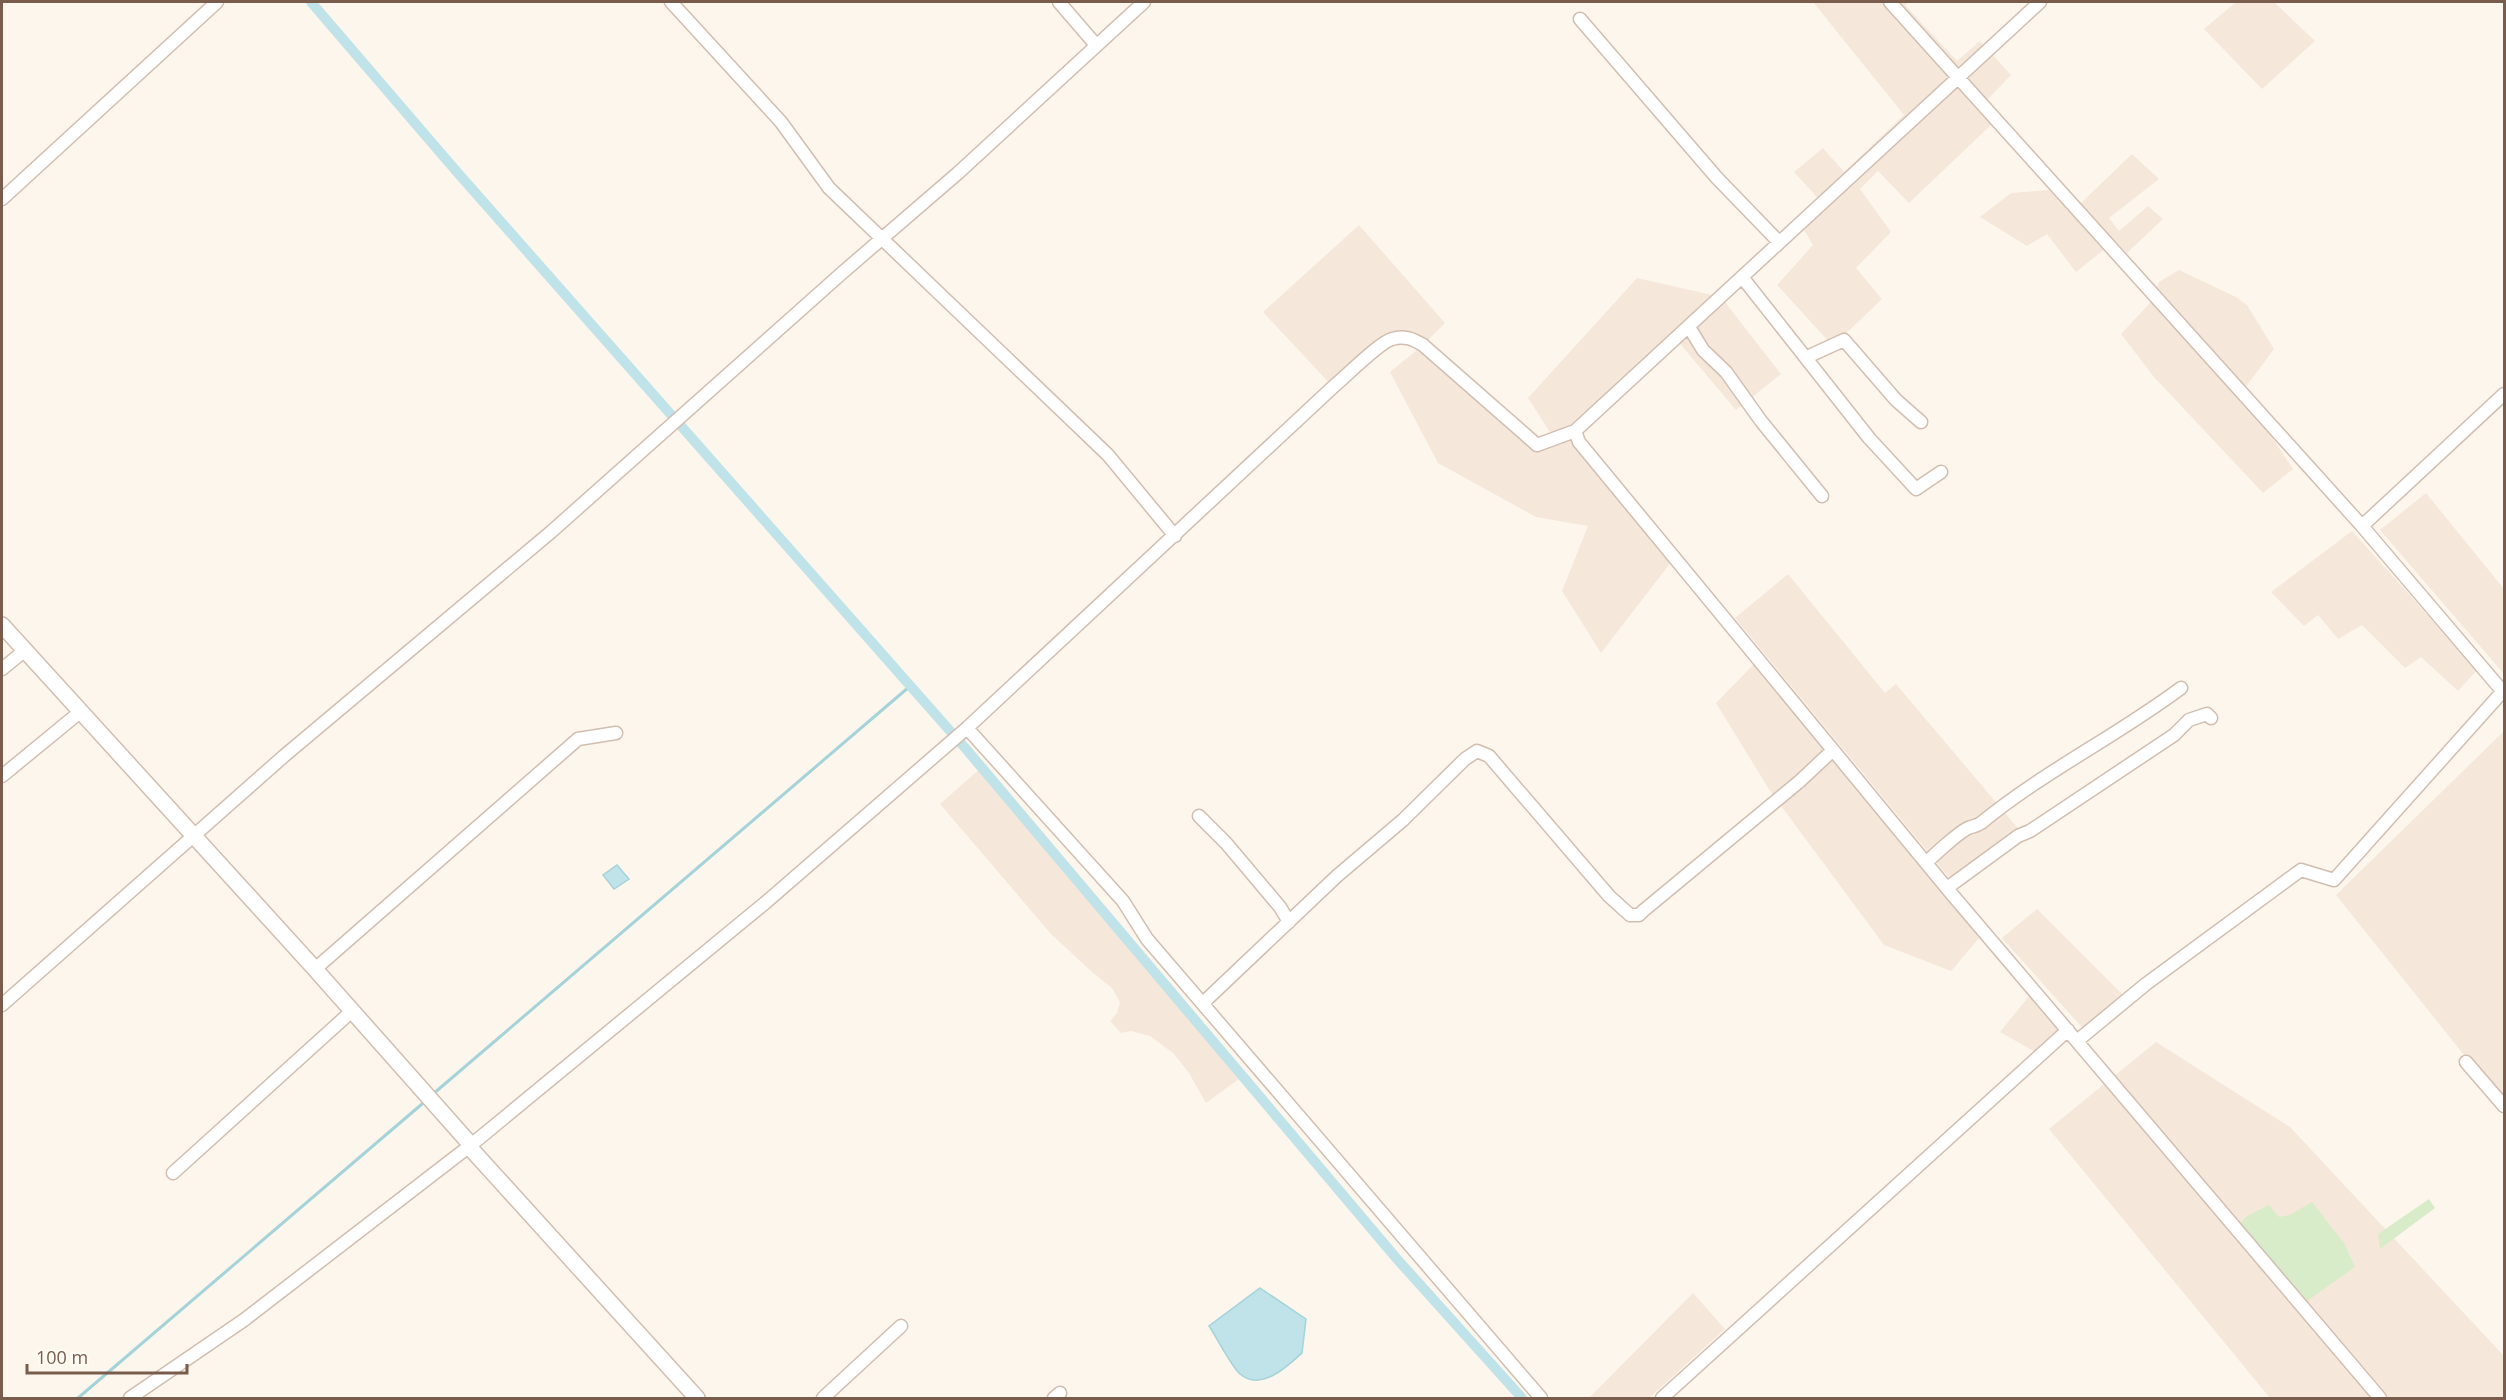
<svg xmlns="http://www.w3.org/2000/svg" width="2506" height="1400" font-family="'Open Sans',sans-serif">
  <rect width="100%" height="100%" fill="#fdf6ec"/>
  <path fill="#f5e8da" d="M1813 2H1909L1905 5 1957 61 1980 41 2011 75 1988 99 1991 125 1909 203 1878 171 1860 189 1891 232 1856 268 1882 299 1833 346 1777 285 1813 245 1804 230 1826 207 1794 172 1823 148 1844 172 1904 115Z
    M2236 2H2274L2315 41 2262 89 2204 29Z
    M2132 154 2159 179 2109 218 2119 231 2148 206 2163 219 2127 253 2115 241 2076 272 2047 234 2027 246 1980 217 2011 193 2049 190 2081 203Z
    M1359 225 1445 323 1423 345 1537 445 1555 440 1528 398 1637 278 1721 297 1781 374 1736 410 1676 339 1575 431 1675 557 1601 653 1562 591 1588 526 1536 517 1438 463 1390 372 1423 345 1389 339 1333 387 1263 312Z
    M2179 270 2236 297 2247 305 2274 349 2242 392 2293 469 2263 493 2154 377 2121 334 2149 304 2159 282Z
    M2426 493 2504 589V674L2380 530Z
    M2352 531 2477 670 2458 691 2421 657 2405 668 2362 625 2338 639 2318 615 2304 626 2271 592Z
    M1788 574 1885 693 1896 684 2022 833 1956 886 1735 618Z
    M1754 664 1980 937 1951 971 1884 945 1770 791 1716 703Z
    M2504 731V1105L2336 895Z
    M982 767 1243 1076 1206 1103 1189 1073 1173 1053 1150 1036 1131 1031 1121 1033 1110 1021 1117 1013 1120 1002 1112 988 1092 972 1051 934 940 804Z
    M2037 909 2127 999 2086 1032 2002 938Z
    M2034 990 2065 1027 2037 1053 2000 1032Z
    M2156 1042 2290 1127 2504 1356V1398H2270L2049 1129Z
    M1693 1293 1725 1329 1649 1398H1589Z"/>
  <path fill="#d8ecc9" d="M2429 1199 2435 1208 2380 1249 2378 1234Z
    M2312 1202 2344 1243 2355 1267 2303 1304 2237 1227 2247 1216 2269 1205 2279 1217 2290 1215Z"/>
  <path fill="#bfe3e8" stroke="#a5d3da" stroke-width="1.5" d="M617 865 629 879 614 889 603 875Z
    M1260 1288 1306 1319 1302 1353C1288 1366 1261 1392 1240 1374 1231 1366 1217 1338 1209 1326Z"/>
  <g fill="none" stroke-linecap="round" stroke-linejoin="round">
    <path stroke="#a5d3da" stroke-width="3" d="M433 1094 909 687
      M78 1398 422 1104"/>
    <path stroke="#bfe3e8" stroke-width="10" d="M311 2 457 172 966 749 1397 1259 1522 1398"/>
    <g stroke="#d1beb0" stroke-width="15">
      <path id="minor" d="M671 2 781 122 829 188 1108 455 1175 536
        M1059 2 1096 45
        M1890 2 2362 526 2504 693
        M2040 2 1575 431 1579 442 1950 892 2380 1398
        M1580 19 1717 178 1779 242
        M2 199 217 2
        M1742 277 1869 438 1916 489 1941 472
        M1689 327 1703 350 1726 372 1761 421 1822 496
        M1807 357 1844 340 1896 400 1921 422
        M2362 526 2504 394
        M2 669 24 651
        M967 728 1123 901 1147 939 1541 1398
        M2 776 80 712
        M1199 816 1226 843 1280 907 1289 922
        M1926 863C1934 855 1958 833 1968 828 1973 826 1977 826 1981 823 2043 772 2117 736 2181 688
        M1947 888 2018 836 2030 831 2174 735 2189 720 2207 714 2211 718
        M315 969 578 739 616 733
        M1203 1003 1337 876 1403 820 1465 759 1477 751 1489 756 1609 896 1630 915H1639L1643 911 1800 781 1833 750
        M2 1005 284 756 551 532 842 273 958 173 1144 2
        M2077 1041 2146 984 2301 870 2334 880 2503 691
        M2466 1062 2504 1106
        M173 1173 352 1011
        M130 1398 244 1320 471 1145 765 903 967 728 1333 387C1345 377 1380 342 1392 339 1404 335 1413 339 1423 345L1537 445 1575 431
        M823 1398 901 1326
        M1054 1398 1060 1393
        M1662 1398 2068 1030"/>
    </g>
    <g stroke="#d1beb0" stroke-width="18">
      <path id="tertiary" d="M2 625 315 969 471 1145 472 1150 697 1398"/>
    </g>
    <use href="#minor" stroke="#fff" stroke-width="12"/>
    <use href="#tertiary" stroke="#fff" stroke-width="15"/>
  </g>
  <rect width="2506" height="1400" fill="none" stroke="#7a5c4d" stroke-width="6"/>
  <path d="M27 1364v9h160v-9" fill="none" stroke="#7a5c4d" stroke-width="3"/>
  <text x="36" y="1364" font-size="18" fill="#7a5c4d" stroke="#fffaf3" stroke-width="4.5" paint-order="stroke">100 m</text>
</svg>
